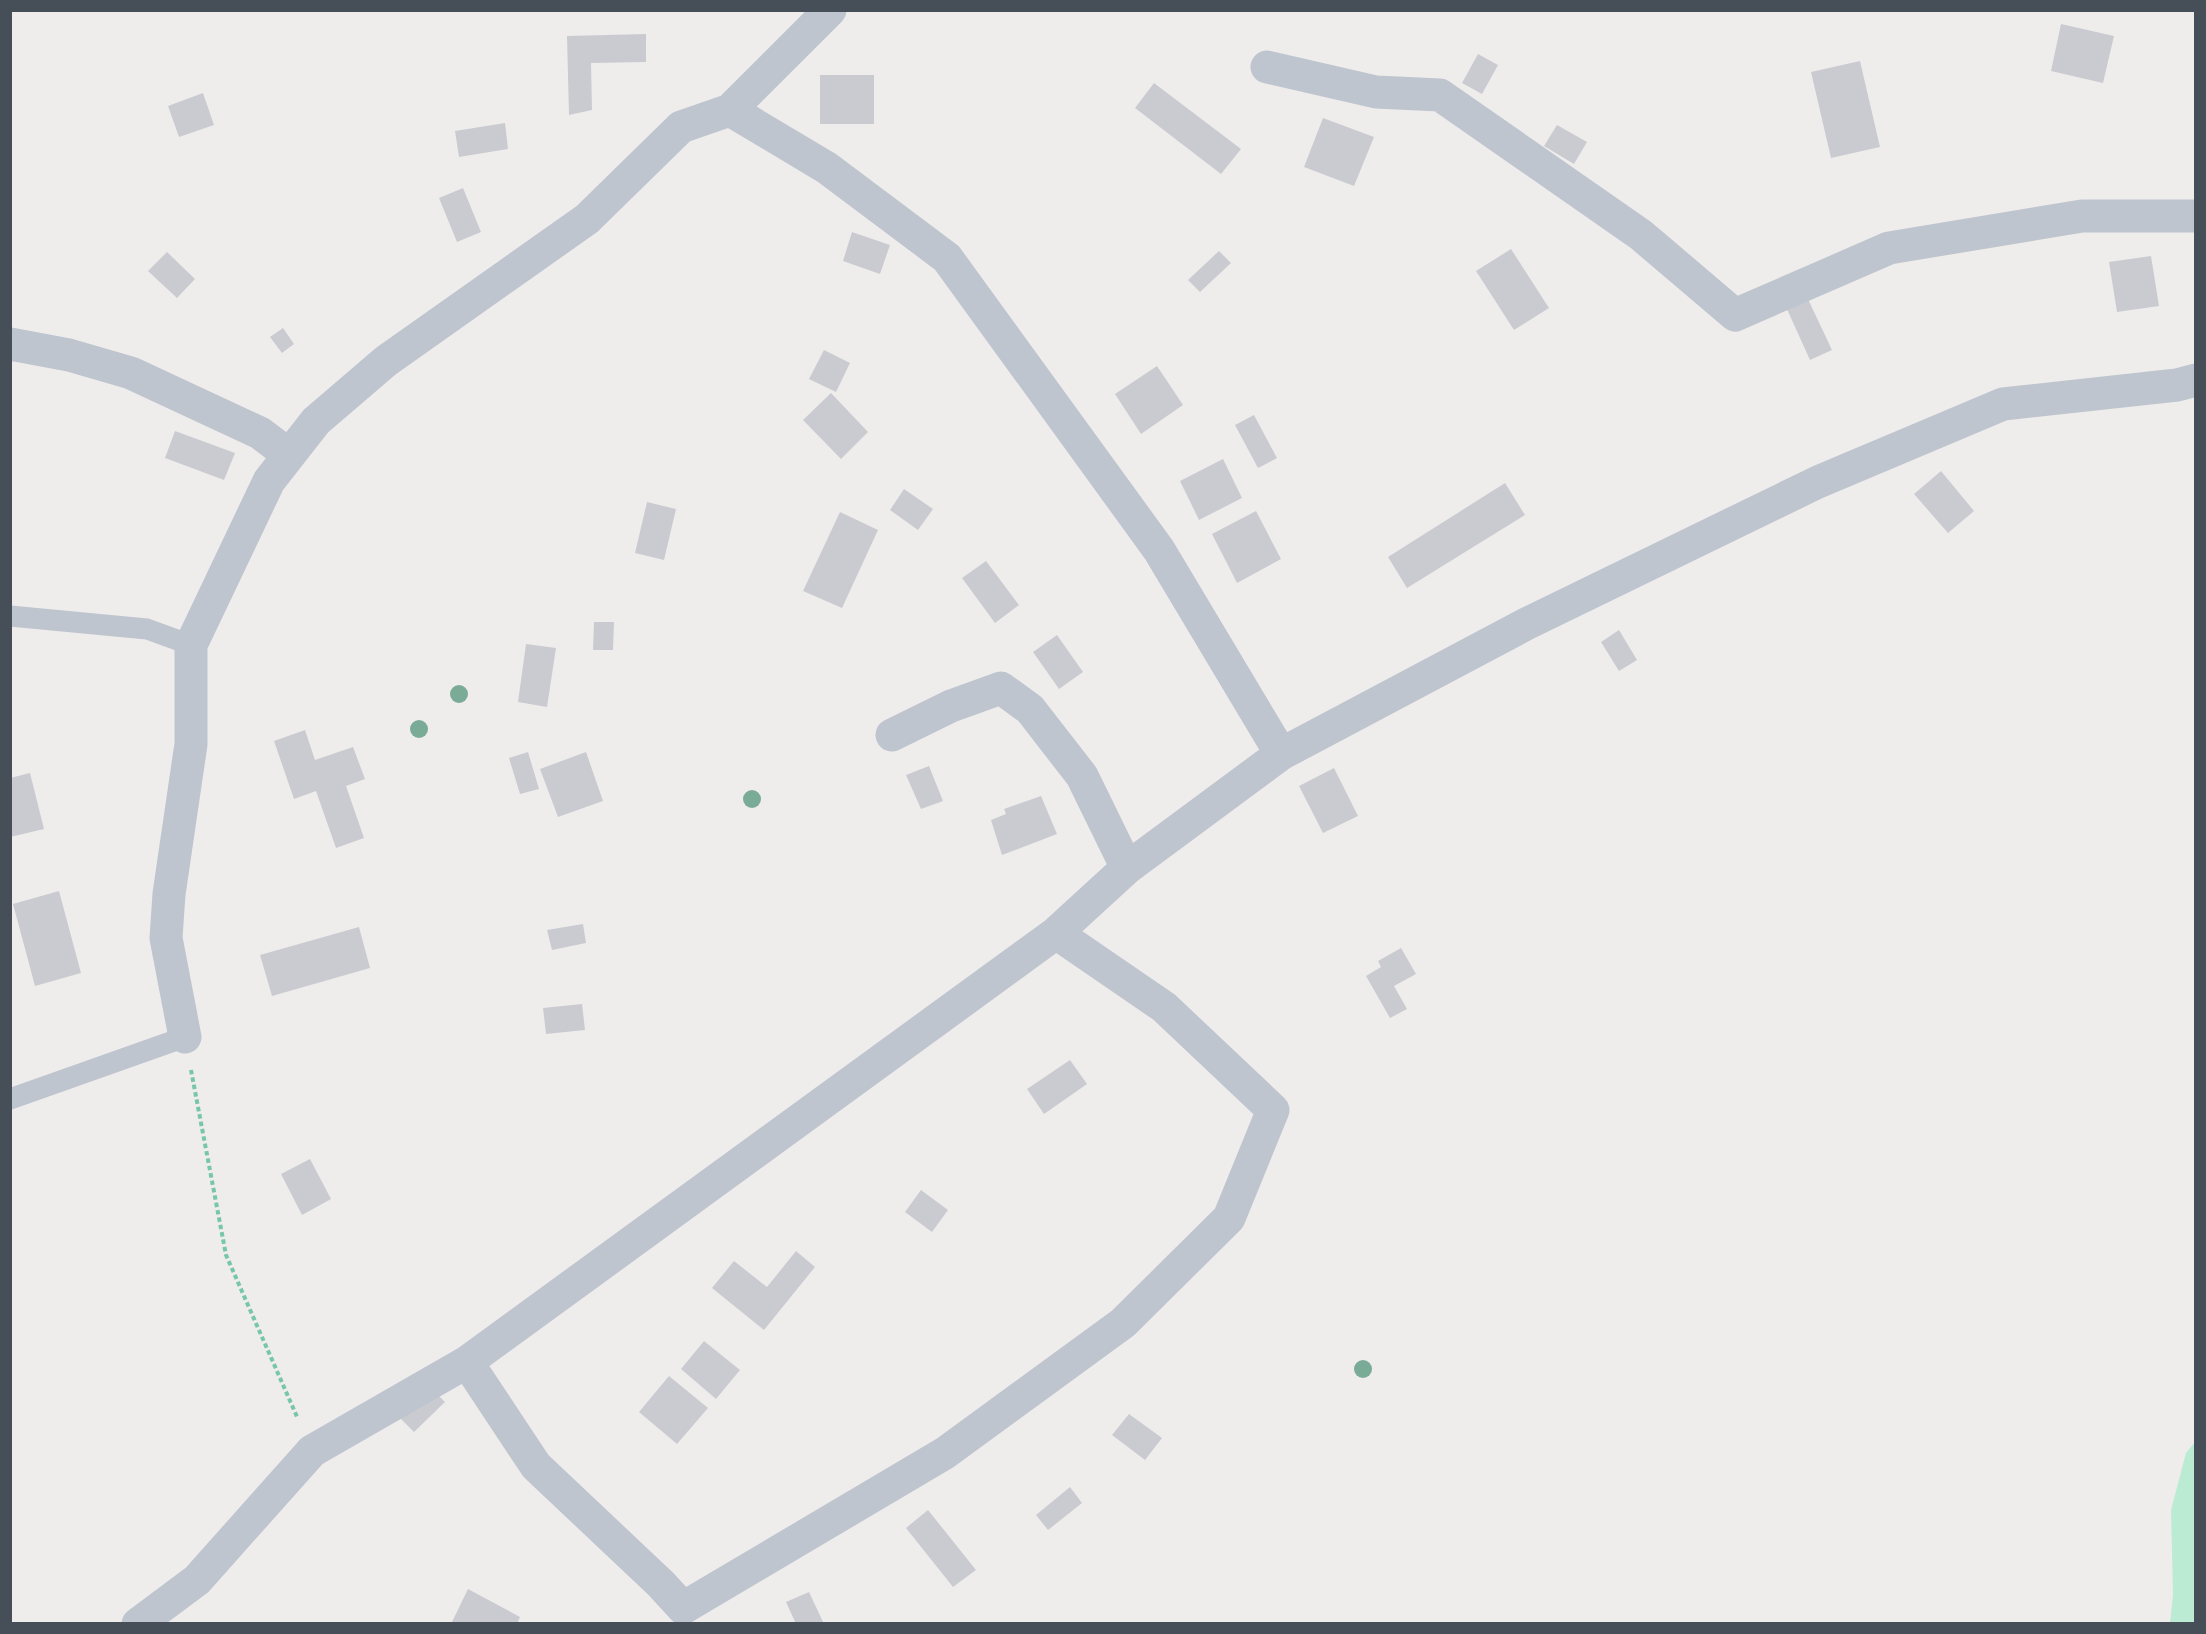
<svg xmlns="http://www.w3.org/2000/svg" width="2206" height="1634" font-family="'Archivo Narrow',sans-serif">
  <rect width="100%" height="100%" fill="#efecec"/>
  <path fill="#bcebd3" d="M2195 1442V1623H2170L2173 1595 2171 1510 2186 1453Z"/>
  <path fill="#cacbd1" d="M2061 24 2114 36 2103 83 2051 71Z
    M646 34V62L591 63 592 110 569 115 567 36Z
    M1478 54 1498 65 1482 94 1462 83Z
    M1860 61 1880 147 1831 158 1811 72Z
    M820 75H874V124H820Z
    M1154 83 1241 149 1221 174 1135 108Z
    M203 93 214 125 179 137 168 106Z
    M1323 118 1374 137 1354 186 1304 167Z
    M505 123 508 149 459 157 455 131Z
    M1557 125 1587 142 1574 164 1544 146Z
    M463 188 481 232 457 242 439 198Z
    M852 232 890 245 880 274 843 261Z
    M1511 249 1549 308 1514 330 1476 271Z
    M1219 251 1231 263 1200 292 1188 280Z
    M167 252 195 279 177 298 148 271Z
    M2151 256 2159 306 2117 312 2109 262Z
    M1807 297 1832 350 1810 360 1786 307Z
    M283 328 294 344 282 353 270 337Z
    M824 350 850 363 836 392 809 379Z
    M1157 366 1183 405 1141 434 1115 394Z
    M831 393 868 432 841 459 803 420Z
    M1254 415 1277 458 1258 468 1235 425Z
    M175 431 235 453 224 480 165 458Z
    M1223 459 1242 498 1199 520 1180 481Z
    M1941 471 1974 511 1948 533 1914 494Z
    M1505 483 1525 515 1407 588 1388 557Z
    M904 489 933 509 918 530 890 510Z
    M647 502 676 509 664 560 635 553Z
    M1256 511 1281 559 1237 583 1212 534Z
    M840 512 878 530 842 608 803 591Z
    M986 561 1019 605 995 623 962 578Z
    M594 622H614L613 650H593Z
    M1619 630 1637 660 1619 671 1601 642Z
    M1057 635 1083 672 1059 689 1033 652Z
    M526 644 556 648 547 707 518 702Z
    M305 730 315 760 353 747 365 779 346 786 364 838 336 848 316 791 294 799 274 741Z
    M528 752 539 789 520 794 509 758Z
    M586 752 603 801 558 817 540 769Z
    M929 766 943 801 921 809 906 775Z
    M1334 768 1358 816 1323 833 1299 786Z
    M30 773 44 829 10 837V778Z
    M1041 796 1057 834 1002 855 991 820 1006 814 1004 809Z
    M59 891 81 973 35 986 13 904Z
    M583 924 586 943 552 950 547 930Z
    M359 927 370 968 272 996 260 955Z
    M1401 948 1416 974 1394 986 1407 1009 1390 1018 1366 976 1381 967 1378 961Z
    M582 1004 585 1030 546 1034 543 1008Z
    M1070 1060 1087 1084 1044 1114 1027 1089Z
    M310 1159 331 1199 302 1215 281 1174Z
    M921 1190 948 1210 932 1232 905 1212Z
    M796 1251 815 1267 764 1330 712 1288 734 1261 767 1287Z
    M704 1341 740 1370 716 1399 681 1369Z
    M669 1376 708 1408 677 1444 639 1412Z
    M429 1386 445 1402 414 1432 398 1416Z
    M1129 1414 1162 1438 1145 1460 1112 1435Z
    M1070 1487 1082 1503 1048 1530 1036 1515Z
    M928 1510 976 1570 953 1587 906 1528Z
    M468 1589 520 1617 517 1624H451Z
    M809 1592 824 1624H796L786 1602Z"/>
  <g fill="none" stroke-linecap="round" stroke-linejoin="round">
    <path stroke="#76c7a7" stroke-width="4" stroke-dasharray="4.5 3" stroke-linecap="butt" d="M191 1070 226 1255 298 1419"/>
    <path stroke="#bec5ce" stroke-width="21" d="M10 616 147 629 191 645
      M10 1099 185 1037"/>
    <path stroke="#bec5ce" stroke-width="33" d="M1267 67 1376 92 1440 95 1641 235 1735 315 1889 248 2082 216H2196
      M730 110 827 168 947 258 1159 550 1281 754
      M10 344 69 355 131 373 260 433 289 455
      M892 735 951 706 1001 688 1030 709 1082 776 1127 868
      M185 1037 166 938 169 894 191 744V645L269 481 316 421 386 361 587 219 681 127 730 110 830 10
      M467 1362 536 1466 661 1584 683 1608 945 1453 1123 1323 1229 1218 1273 1110 1164 1007 1056 933
      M138 1624 197 1580 312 1451 467 1362 1056 933 1127 868 1281 754 1526 624 1818 482 2003 404 2177 385 2196 380"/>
  </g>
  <g fill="#7aab97">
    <circle cx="459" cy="694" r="9"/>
    <circle cx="419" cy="729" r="9"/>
    <circle cx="752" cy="799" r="9"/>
    <circle cx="1363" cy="1369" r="9"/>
  </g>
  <rect width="2206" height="1634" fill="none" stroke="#464e58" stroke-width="24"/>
</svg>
